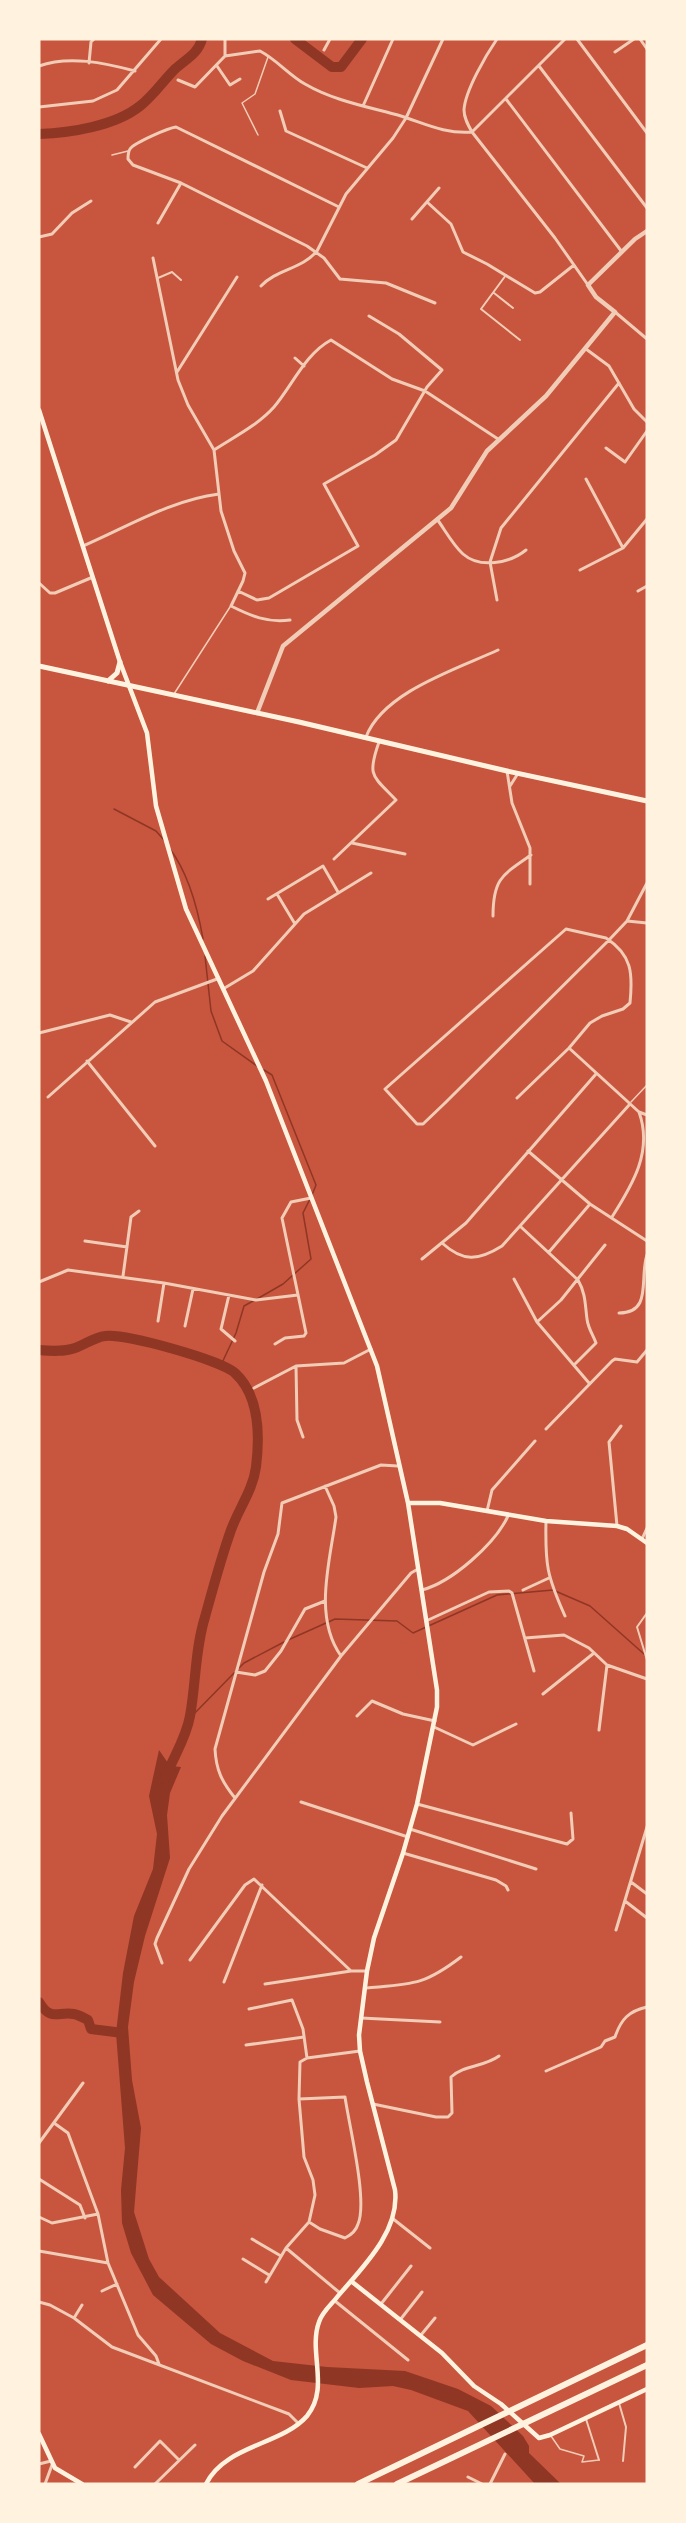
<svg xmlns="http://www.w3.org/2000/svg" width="686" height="2523" font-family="Arial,sans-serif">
  <rect width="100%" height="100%" fill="#c8553d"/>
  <path fill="#8f3625" d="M159 1750 170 1766 181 1767 170 1793 167 1815 170 1858 145 1936 134 1982 128 2027 132 2080 141 2128 134 2212 149 2259 159 2277 220 2333 273 2361 327 2367 405 2371 458 2389 491 2406 523 2436 529 2446V2453L561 2484H535L468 2411 411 2390 393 2386 359 2388 291 2380 243 2361 211 2344 153 2295 131 2253 122 2223 121 2190 125 2148 116 2033 123 1973 134 1916 153 1869 157 1834 149 1796Z"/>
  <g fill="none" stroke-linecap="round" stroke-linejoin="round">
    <path stroke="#8f3625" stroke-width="1.5" d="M114 809 156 831 164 840
      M170 849C188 873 198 910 203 939
      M205 956 211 1011 222 1041 257 1066
      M264 1070 272 1075 316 1185 312 1195
      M257 1299 283 1284 311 1259 303 1213 310 1199
      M221 1365 236 1333 244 1306 253 1301
      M288 1640 335 1619 397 1621 413 1633 497 1595 553 1590 590 1606 644 1654
      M239 1668 244 1663 284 1642
      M190 1718 236 1671"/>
    <path stroke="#8f3625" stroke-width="10" d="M295 39 332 67H341L362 39
      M39 134C70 133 115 126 140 106 153 96 163 81 175 69 186 59 198 54 202 39
      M39 1350C51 1351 64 1352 75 1348 84 1345 95 1337 105 1336 124 1333 221 1360 235 1373 260 1396 260 1435 256 1467 253 1490 239 1508 231 1530 221 1558 213 1588 205 1617 195 1649 196 1683 190 1716 186 1739 173 1757 165 1779
      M39 2002C51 2022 58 2011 74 2014 79 2015 84 2018 88 2020L91 2029 123 2033"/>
    <path stroke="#f1ccb7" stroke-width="1.5" d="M258 135 242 103 255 94 268 57
      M112 155 128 151
      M174 694 230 607
      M631 1102 647 1085
      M551 2436 560 2449 584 2456 582 2462 599 2460"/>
    <path stroke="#f1ccb7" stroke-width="2" d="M506 275 481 309 520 340
      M158 278 172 272 181 280
      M494 293 513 308
      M647 1613 637 1627 647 1660
      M619 2403 626 2427 623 2461
      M586 2419 599 2460"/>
    <path stroke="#f1ccb7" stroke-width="3" d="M497 39C486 55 465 91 464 110 464 118 468 125 472 132L555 238 588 285
      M577 39 647 133
      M640 39 647 49
      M324 50 330 39
      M615 52 634 39
      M225 55V39
      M89 63 91 42 94 39
      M39 66C69 55 105 63 135 71
      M217 66 230 85 240 79
      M539 66 647 208
      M178 80 195 87 225 56 260 51C277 60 289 75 305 84 334 101 369 107 401 116 426 124 445 134 472 132L565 39
      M506 99 622 252
      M363 106 393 39
      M39 107 93 101 117 90 161 39
      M280 111 286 131 367 168
      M427 202 451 224 463 252 487 264 535 293 540 292 574 265
      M339 207 176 127C168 128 134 143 130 149 128 152 128 156 128 159L133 165 181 183 307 246 324 258 340 279 386 283 435 303
      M412 219 439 188
      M158 223 181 183
      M39 237 52 234 72 213 91 201
      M153 258 178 380 188 405 214 450 221 511 234 551 245 573 243 581 231 606C251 616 267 623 290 620
      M261 286C277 269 302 269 317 251L346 194 393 138 406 118 443 39
      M615 312 647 339
      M586 349 609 366 634 409 647 422
      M295 358 304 366
      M177 372 237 277
      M606 448 625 462 647 431
      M214 450C234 437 258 425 274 407 292 386 305 354 331 340L392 379 425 391 498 439
      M586 479 623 548
      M437 519C445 530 453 545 463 554 480 569 510 563 526 550
      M83 546C127 527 171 500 219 494
      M580 570 623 548 647 519
      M39 583 50 593H55L93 577
      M238 591 257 600 269 598 358 546 324 484 375 455 396 440 427 387 442 370 399 334 369 316
      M638 591 647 586
      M497 600 490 562 501 528 619 383
      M366 737C383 692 457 669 498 650
      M507 771 512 803 530 848V884
      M510 786 517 775
      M352 843 405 854
      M334 859 396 800C372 775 367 776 379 742
      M277 894 295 924
      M268 899 323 866 338 892
      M493 916C493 879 502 875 531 855
      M627 921 647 923
      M223 989 253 971 304 914 371 873
      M39 1033 110 1015 131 1022
      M569 1048 639 1112 647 1115
      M87 1061 155 1146
      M48 1097 155 1002 217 979
      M517 1098 569 1048 590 1023 602 1016 623 1009 630 1003C633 973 632 955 606 938L566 929 385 1089 417 1124H423L445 1103 609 940 627 921 647 883
      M528 1151 590 1204 647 1241
      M612 1217C633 1184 653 1151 639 1112
      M521 1227 578 1280C586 1294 585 1305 587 1319 588 1328 593 1335 596 1343L574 1365
      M85 1241 127 1247
      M442 1243C463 1262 478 1261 502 1246L630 1104
      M549 1252 590 1204
      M422 1259 466 1223 596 1074
      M123 1276 131 1217 139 1211
      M514 1279 537 1322 589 1383
      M39 1282 68 1270 164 1283 256 1300 298 1295
      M229 1295 221 1329 235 1341
      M619 1313C653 1313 639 1278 647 1255
      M158 1321 164 1283
      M537 1322 561 1300 605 1245
      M185 1326 193 1289
      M275 1344 285 1338 304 1336 306 1333 282 1218 291 1202 311 1198
      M296 1366 297 1420 303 1437
      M254 1388 296 1366 344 1363 371 1349
      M546 1429 612 1361 615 1359 637 1362 647 1350
      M325 1486 334 1506 336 1517C330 1561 313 1617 341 1656
      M487 1511 492 1490 535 1441
      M546 1521C545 1565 547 1576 565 1616
      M617 1526 609 1442 621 1426
      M642 1539 647 1528
      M422 1590C452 1582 495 1544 508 1516
      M523 1590 549 1578
      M426 1621 489 1592 509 1591 512 1593 534 1671
      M525 1638 564 1635 589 1648 607 1665 647 1679
      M236 1672 255 1675 265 1671 281 1651 305 1609 325 1601
      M543 1694 594 1653
      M357 1716 372 1701 403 1714 435 1721
      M434 1727 473 1745 516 1724
      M599 1730 607 1665
      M235 1798C222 1782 216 1770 215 1749L264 1572 278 1534 282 1503 381 1465 398 1466
      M301 1802 408 1837
      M417 1804 567 1844 573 1839 571 1813
      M410 1829 536 1869
      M403 1853 496 1880 506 1886 508 1890
      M631 1882 647 1894
      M625 1901 647 1918
      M616 1930 647 1827
      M190 1960 245 1885 254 1879 351 1971
      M162 1963 155 1944 157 1938 189 1869 222 1816 341 1656 411 1573 418 1569
      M224 1982 262 1885
      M265 1984 351 1971H367
      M366 1988C412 1984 423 1986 461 1957
      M249 2009 292 2000 303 2029 307 2058
      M361 2018 440 2022
      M246 2045 304 2037
      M546 2071 601 2047 605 2041 615 2037C621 2019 629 2011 647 2007
      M299 2099 345 2097C349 2125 368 2201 358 2224 356 2231 351 2235 345 2238L320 2229 309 2222
      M373 2104 436 2117H448L452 2113 451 2077C464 2065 484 2067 499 2056
      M54 2123 68 2133 98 2214 108 2263 138 2335 156 2356 159 2364
      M39 2143 83 2083
      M39 2179 80 2205 85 2218
      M39 2217 52 2223 98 2214
      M392 2218 430 2248
      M252 2239 281 2256
      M286 2248 340 2293
      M39 2251 108 2263
      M243 2259 269 2275
      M266 2282 286 2248 309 2222 315 2195 313 2180 304 2157 299 2099 300 2062 307 2058 360 2051
      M102 2291 117 2284
      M335 2301 408 2360
      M39 2302 50 2305 74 2318 112 2347 289 2414 298 2423
      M381 2304 411 2266
      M74 2318 82 2305
      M400 2320 422 2292
      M421 2335 435 2318
      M39 2464 51 2461
      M135 2467 160 2441 179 2460
      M468 2477 482 2484
      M45 2484 52 2465
      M155 2484 195 2445
      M490 2484 505 2454"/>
    <path stroke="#f1ccb7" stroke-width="4.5" d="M257 713 283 646 451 508 487 451 546 396 615 312 596 297 588 285 635 239 647 231"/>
    <path stroke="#fff3e0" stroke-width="4.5" d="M39 410 120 662 147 733 156 806 186 909 266 1081 377 1366 408 1503 437 1690V1707L417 1804 403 1853 374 1938 367 1971 359 2035 360 2051 367 2082 395 2190C400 2231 363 2267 338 2296 332 2304 322 2312 319 2322 308 2352 330 2388 307 2416 282 2445 225 2445 206 2484
      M408 1503H440L546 1521 617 1526 627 1529 647 1543
      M351 2281 442 2353 474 2386 501 2404 539 2438 550 2435 647 2389
      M39 2434 55 2468 82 2484"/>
    <path stroke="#fff3e0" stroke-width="5" d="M39 666 299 722 507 771 647 801
      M108 681 117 673 120 662"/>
    <path stroke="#fff3e0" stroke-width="6" d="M358 2484 647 2345
      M397 2484 647 2365"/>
  </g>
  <rect width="686" height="2523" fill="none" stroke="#fff3e0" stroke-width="81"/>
</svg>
